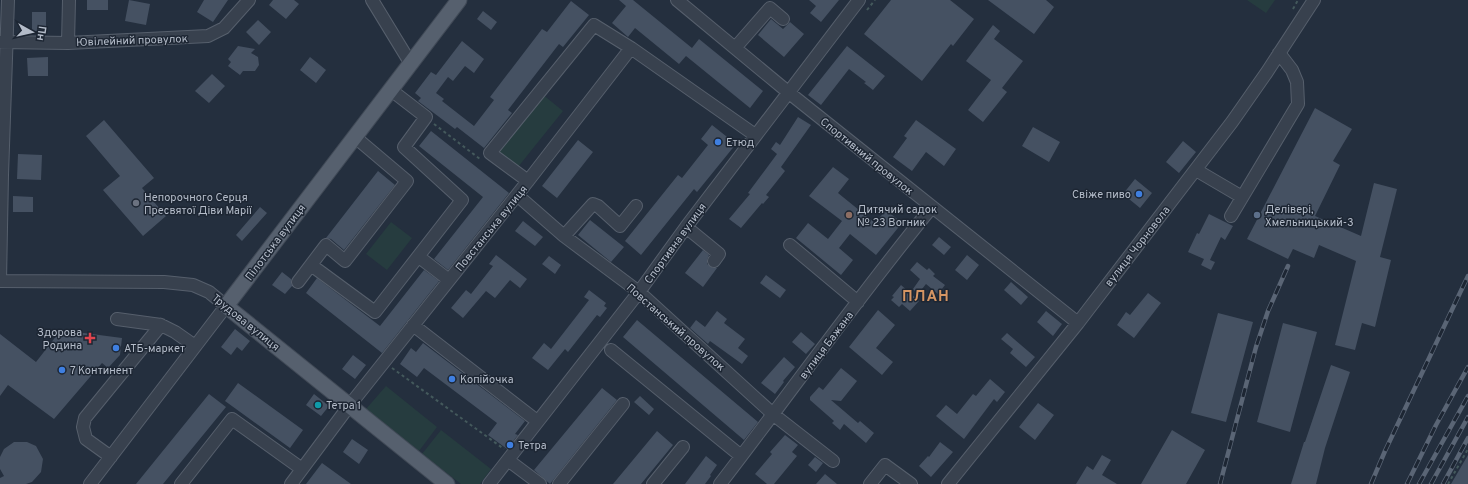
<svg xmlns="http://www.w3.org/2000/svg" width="1468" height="484" font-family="Overpass,sans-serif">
  <rect width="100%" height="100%" fill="#242f3e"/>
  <path fill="#263c3f" d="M1247 0H1275L1266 13Z
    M542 94 563 111 518 167 497 151Z
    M391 222 412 238 387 270 366 254Z
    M386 386 437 427 419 451 366 409Z
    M441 430 491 469 480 484H461L422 454Z"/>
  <path fill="#455162" d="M87 0H108V10H87Z
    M129 0 150 4 146 25 125 21Z
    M204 0H228L213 22 197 12Z
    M273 0H294L299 4 286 19 269 5Z
    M619 0H633L692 48 699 39 763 91 750 108 686 56 679 64 635 28 628 37 612 23 626 6Z
    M809 0H839L821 22 810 13 816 6Z
    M891 0H950L974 19 953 46 951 44 922 81 864 34Z
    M988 0H1046L1054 7 1034 34Z
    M571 1 589 15 563 47 559 44 508 110 512 113 484 148 457 127 455 129 418 101 421 98 415 93 431 72 436 75 462 41 484 59 474 73 465 66 453 81 448 77 436 93 444 99 442 101 474 126 494 100 490 97 542 29 547 32Z
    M483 11 497 22 491 30 477 19Z
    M32 12H46V31H32Z
    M771 19 783 29 790 22 804 34 784 57 758 35Z
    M258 20 271 32 259 45 246 32Z
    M993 25 1000 31 994 39 1023 61 1002 88 1007 92 983 122 968 110 991 80 966 61Z
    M238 46 255 49 251 53 258 57 259 65 255 71H243L240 75 228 66 231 62 228 59Z
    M847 46 885 76 873 90 864 83 866 82 849 69 821 105 808 95Z
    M48 57V76H28L27 58Z
    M310 57 326 70 316 83 300 70Z
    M212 74 225 86 209 103 195 91Z
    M1315 108 1352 129 1333 161 1340 165 1315 216 1361 236 1374 183 1397 189 1380 257 1391 260 1375 327 1362 323 1355 350 1335 345 1356 261 1319 245 1314 258 1293 249 1288 259 1247 239Z
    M798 117 811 125 781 167 785 171 766 195 769 197 763 204 762 203 741 228 729 219 750 194 748 193 777 154 771 149 776 142 780 145Z
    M104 120 154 178 142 188 166 216 143 236 103 190 120 176 86 136Z
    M916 120 956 149 944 166 926 152 912 171 893 157 907 138 904 136Z
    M712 125 736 144 697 192 694 189 641 255 625 241 678 175 682 178 708 145 701 139Z
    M1033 127 1060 142 1049 162 1022 146Z
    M431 131 509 193 448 270 434 259 483 197 419 146Z
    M578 140 593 152 557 198 542 186Z
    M1183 141 1196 152 1179 173 1166 162Z
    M18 154 42 155 41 180 17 179Z
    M833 167 849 179 838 193 875 223 886 210 902 223 876 255 850 234 839 248 853 260 841 275 796 238 808 223 828 239 842 221 809 196Z
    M378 171 395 185 344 250 331 239 326 238Z
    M1135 179 1152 193 1140 208 1123 194Z
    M13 196 33 197V212H13Z
    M260 207 267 213 242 241 236 235Z
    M1209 214 1233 226 1225 240 1221 237 1210 260 1215 262 1211 270 1201 265 1204 259 1188 252 1197 233 1199 234Z
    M590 220 624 247 611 262 578 235Z
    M523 221 543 237 535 246 515 231Z
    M939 237 951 247 944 255 932 245Z
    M703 250 709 255 707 260V264L713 268H717L703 287 685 273Z
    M496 255 527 279 520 288 510 280 495 298 486 291 463 318 451 308 466 290 471 294 493 266 489 264Z
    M967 255 979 265 967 280 955 270Z
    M549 256 561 265 555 274 542 264Z
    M917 262 927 270 929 268 935 274 933 276 945 285 938 294 926 284 918 294 913 289 920 279 910 270Z
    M424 270 439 281 382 353 306 293 317 278 380 326Z
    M282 272 291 279 292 286 285 294 272 285Z
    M766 275 786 290 780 298 760 283Z
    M1011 282 1028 297 1021 305 1004 290Z
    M901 285 919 301 910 311 902 304 899 307 891 300 894 297 892 296Z
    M589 290 606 303 604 306 607 308 600 317 597 315 568 352 565 349 548 370 532 358 544 343 551 349 589 300 584 297Z
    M1148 293 1161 303 1134 338 1117 325 1126 312 1130 315Z
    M878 310 895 325 876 348 893 362 882 375 849 347Z
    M717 311 727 319 724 323 745 339 738 348 748 356 742 364 710 341 708 344 690 328 696 320 705 327Z
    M1046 311 1062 324 1053 336 1037 322Z
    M1218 313 1253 322 1226 422 1191 413Z
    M637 320 758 422 744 440 623 337Z
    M1283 323 1317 332 1290 432 1257 422Z
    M235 329 250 341 242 351 237 347 231 355 221 347Z
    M61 330 122 338 120 355 108 368 102 363 54 419 8 385 0 396V334L36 362Z
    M801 332 815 344 806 354 792 342Z
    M1007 333 1035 357 1026 367 1010 353 1013 349 1001 339Z
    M423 343 525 421 515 434 518 435 507 449 488 435 497 423 424 368 417 377 400 364 411 348 416 352Z
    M353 355 366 365 355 379 342 369Z
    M784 357 795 367 783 381 784 382 775 394 761 383Z
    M1331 365 1350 372 1325 448 1316 484H1291L1304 442H1305Z
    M841 368 857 381 841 401 831 400 858 423 860 421 874 433 866 443 844 424 840 430 832 423 834 421 810 400V397L819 387 823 390Z
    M990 379 1005 392 997 402 994 399 964 439 936 416 946 405 957 414 973 394 976 396Z
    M238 383 303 430 290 448 225 401Z
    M602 388 617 400 550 484 534 470Z
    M209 394 226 407 163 484H136Z
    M314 394 329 406 321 416 306 405Z
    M640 396 654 409 649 415 634 402Z
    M1038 403 1054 415 1035 440 1019 427Z
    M1172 430 1205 450 1186 484H1141Z
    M657 431 673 445 641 484H613Z
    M785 435 798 445 792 452 797 456 774 484H767L755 474 772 454 770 452Z
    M352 439 368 450 359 464 343 452Z
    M14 442H27L36 446 43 459 41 472 32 482 26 484H0V478L4 476 0 469V457L4 449Z
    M940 442 953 452 931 477 919 466 928 456 929 457Z
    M1102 455 1111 460 1102 475 1117 484H1076L1087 466 1093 470Z
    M1468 455V484H1451Z
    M706 456 717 465 710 475 711 476 705 484H685Z
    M815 457 823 463 816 472 808 465Z
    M322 463 351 484H306Z
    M825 474 837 484H816Z"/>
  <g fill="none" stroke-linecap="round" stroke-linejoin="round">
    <g stroke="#565f6c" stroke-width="14">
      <path id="minor" d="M372 0 411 64
        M677 0 788 92 1078 323
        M0 42 68 43 208 36 224 28 249 0
        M68 43 69 0
        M735 48 770 8 783 19
        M1196 170 1242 197
        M528 181 490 153 594 25 631 48 755 135
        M517 195 564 236 639 292 774 415 833 461
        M1231 216 1298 104 1297 82 1292 70 1279 53
        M686 227 719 254 714 261
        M564 236 593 204 598 206 620 226 636 206
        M790 245 858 302
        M419 257 449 280
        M311 265 375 312 462 200 404 147 426 117 391 90
        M0 281 164 282 193 285 209 292 226 306 90 484
        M0 281 2 175 8 0
        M298 282 326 245 345 261 407 181 355 137
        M117 319 161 325
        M413 325 537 421
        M611 350 741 456
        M111 457 86 439 83 427 85 418 161 325 175 332 195 346
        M508 460 540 484
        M181 484 232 419 302 469
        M291 484 349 406 528 181 631 48
        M489 484 639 292 686 227 859 0
        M559 484 623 404
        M653 484 683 447
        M720 484C791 392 858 297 932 207
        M870 484 885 465 911 484
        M948 484 1078 323 1232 122 1267 72 1314 0"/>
    </g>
    <g stroke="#414a57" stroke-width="17">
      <path id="major" d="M447 484 226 306 459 0"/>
    </g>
    <path stroke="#44595c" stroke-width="2" stroke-dasharray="3 3" stroke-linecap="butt" d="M1293 9 1298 0
      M867 10 875 0
      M434 124 480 159
      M392 368 504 449
      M1448 484 1468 449"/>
    <use href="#minor" stroke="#38414e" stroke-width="12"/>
    <use href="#major" stroke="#56606e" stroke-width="15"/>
    <g stroke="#5a6575" stroke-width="4.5">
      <path id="rail" d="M1220 484 1256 347 1268 311 1288 266
        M1371 484 1385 451 1468 276
        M1407 484 1436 425 1468 367
        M1419 484 1468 396
        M1431 484 1468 417
        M1443 484 1468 438"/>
    </g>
    <use href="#rail" stroke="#1d2633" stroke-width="3" stroke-dasharray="9" stroke-linecap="butt"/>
  </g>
  <g fill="#3f7fe0" stroke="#1d2633" stroke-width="1.5">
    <circle cx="718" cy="142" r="4"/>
    <circle cx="1139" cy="194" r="4"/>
    <circle cx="116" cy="348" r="4"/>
    <circle cx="62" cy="370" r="4"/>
    <circle cx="452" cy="379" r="4"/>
    <circle cx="510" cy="445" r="4"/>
  </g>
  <circle fill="#6b7280" stroke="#1d2633" stroke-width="1.5" cx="136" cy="203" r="4"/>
  <circle fill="#8d6e63" stroke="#1d2633" stroke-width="1.5" cx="849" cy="215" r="4"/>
  <circle fill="#5c6f8a" stroke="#1d2633" stroke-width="1.5" cx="1257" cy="215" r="4"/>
  <path fill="#e0444e" stroke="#1d2633" stroke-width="1.5" d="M88 332h4v4h4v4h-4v4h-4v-4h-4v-4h4z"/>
  <circle fill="#0f9aa8" stroke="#1d2633" stroke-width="1.5" cx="318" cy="405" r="4"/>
  <g text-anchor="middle" stroke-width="3" stroke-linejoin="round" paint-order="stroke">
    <g font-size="11" fill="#b4bcc9" stroke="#1d2633">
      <text transform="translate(132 40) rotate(-2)" y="4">Ювілейний провулок</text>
      <text transform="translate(867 156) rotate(39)" y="4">Спортивний провулок</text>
      <text transform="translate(491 228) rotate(-51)" y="4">Повстанська вулиця</text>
      <text transform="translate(275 242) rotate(-53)" y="4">Пілотська вулиця</text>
      <text transform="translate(675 243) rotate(-54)" y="4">Спортивна вулиця</text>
      <text transform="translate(1137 246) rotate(-52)" y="4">вулиця Чорновола</text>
      <text transform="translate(246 322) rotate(39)" y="4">Трудова вулиця</text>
      <text transform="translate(676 327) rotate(41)" y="4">Повстанський провулок</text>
      <text transform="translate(826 345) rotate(-53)" y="4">вулиця Бажана</text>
    </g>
    <g font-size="11" fill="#b4bcc9" stroke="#1d2633" text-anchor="start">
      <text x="726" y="146">Етюд</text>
      <text x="1131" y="198" text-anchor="end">Свіже пиво</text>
      <text x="144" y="201">Непорочного Серця<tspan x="144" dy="13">Пресвятої Діви Марії</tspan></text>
      <text x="857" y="213">Дитячий садок<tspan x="857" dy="13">№ 23 Вогник</tspan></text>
      <text x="1265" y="213">Делівері,<tspan x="1265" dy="13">Хмельницький-3</tspan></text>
      <text x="82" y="336" text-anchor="end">Здорова<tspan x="82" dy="13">Родина</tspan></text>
      <text x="124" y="352">АТБ-маркет</text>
      <text x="70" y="374">7 Континент</text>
      <text x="460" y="383">Копійочка</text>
      <text x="326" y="409">Тетра 1</text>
      <text x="518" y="449">Тетра</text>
    </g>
    <g font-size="15" font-weight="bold" letter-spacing="1" fill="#d59563" stroke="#1d2633">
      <text x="926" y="301">ПЛАН</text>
    </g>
  </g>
  <g transform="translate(32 32) rotate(98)" stroke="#1d2633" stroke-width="3" paint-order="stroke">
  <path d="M0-3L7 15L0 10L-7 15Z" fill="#b4bcc9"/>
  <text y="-6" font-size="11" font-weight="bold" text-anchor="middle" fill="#b4bcc9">Пн</text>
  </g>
</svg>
